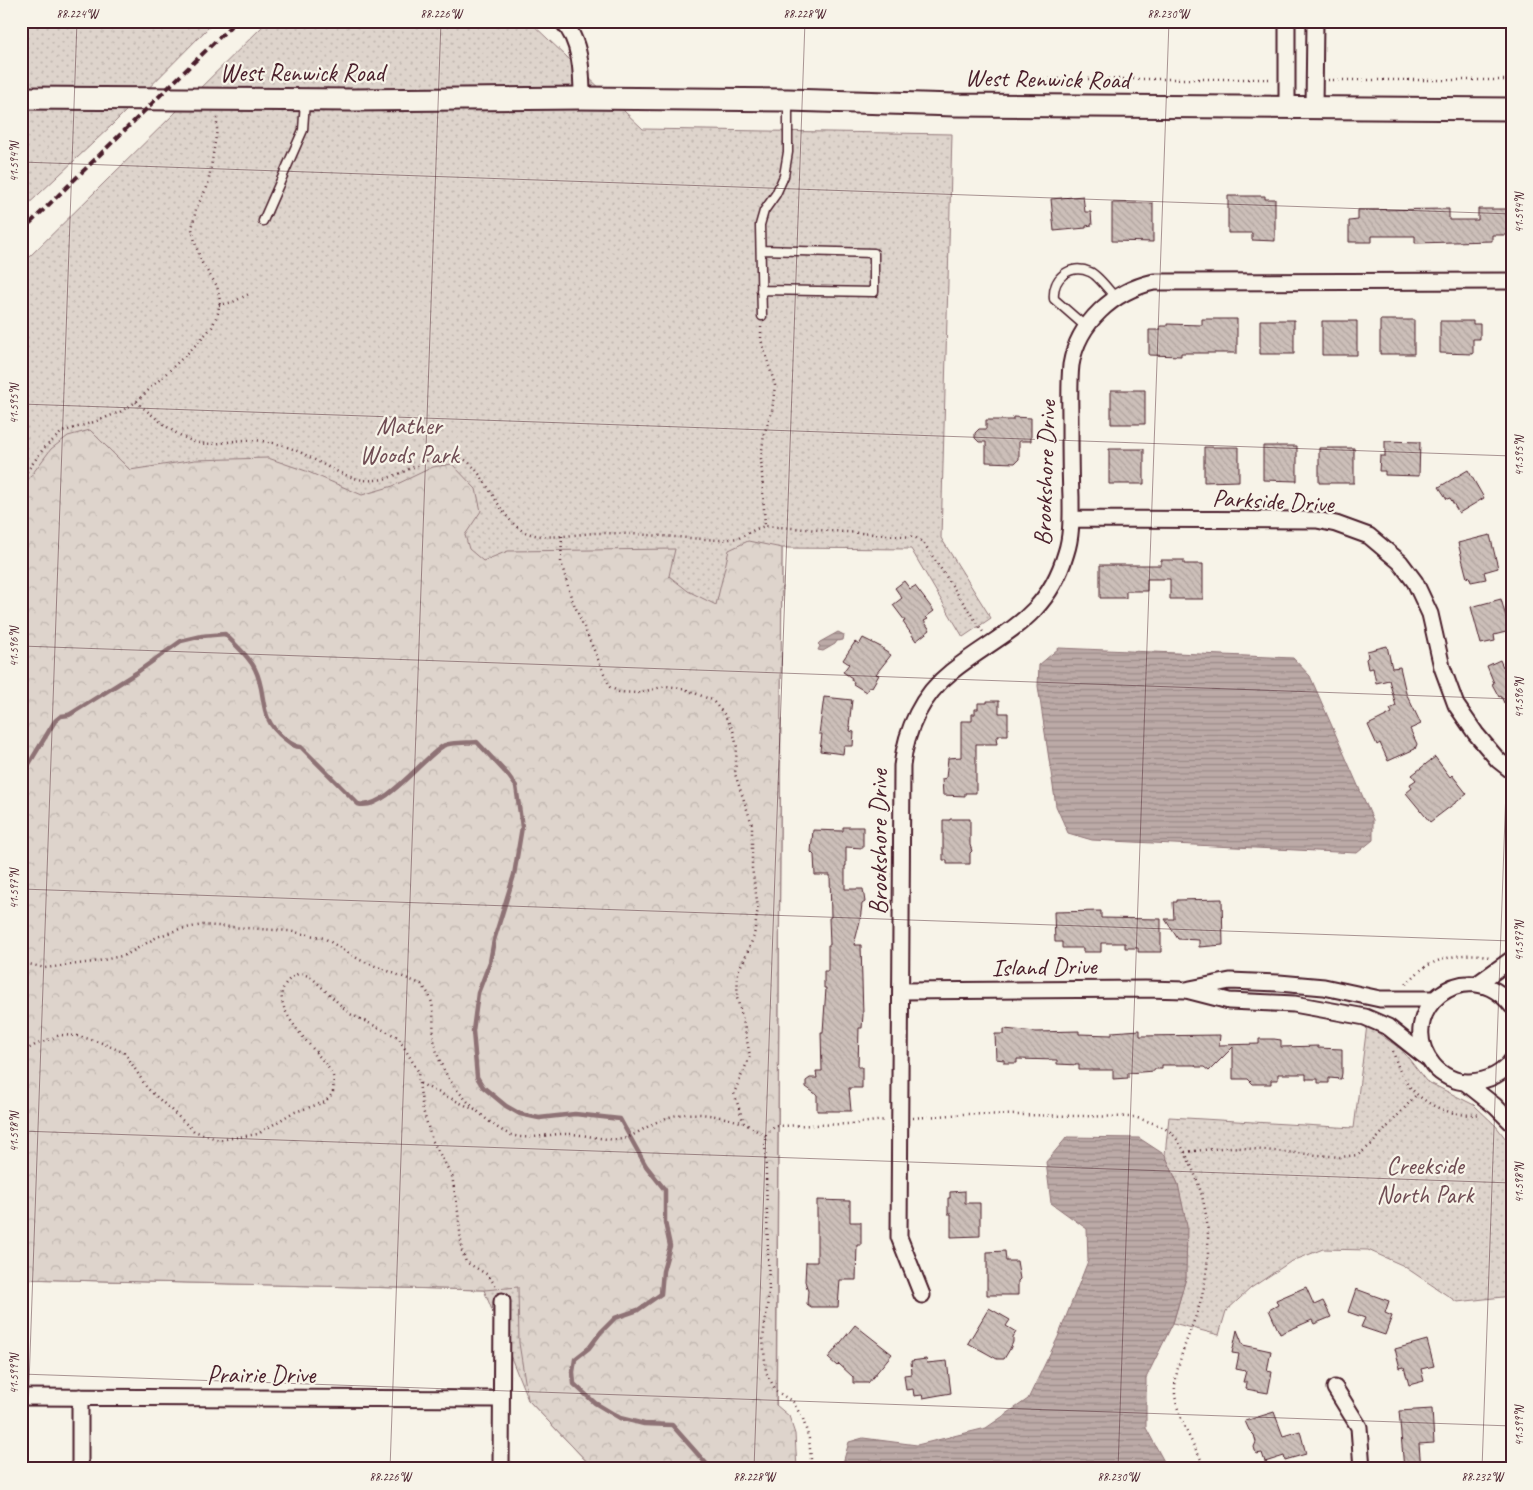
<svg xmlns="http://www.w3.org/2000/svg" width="1533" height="1490" font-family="Caveat,sans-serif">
  <defs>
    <pattern id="grass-dots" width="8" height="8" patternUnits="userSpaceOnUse" patternTransform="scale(1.25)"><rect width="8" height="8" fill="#ded4cc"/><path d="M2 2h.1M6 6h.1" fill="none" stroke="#c0b6af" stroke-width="1.8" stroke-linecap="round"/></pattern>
    <pattern id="forest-crowns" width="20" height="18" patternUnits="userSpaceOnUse" patternTransform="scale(1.25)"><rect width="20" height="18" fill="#ded4cc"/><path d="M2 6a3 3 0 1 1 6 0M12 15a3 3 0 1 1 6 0" fill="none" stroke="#c0b6af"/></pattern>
    <pattern id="water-rules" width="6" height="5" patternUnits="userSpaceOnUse" patternTransform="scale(1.25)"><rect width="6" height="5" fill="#bcaaa7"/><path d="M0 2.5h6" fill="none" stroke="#9b8a88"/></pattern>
    <pattern id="building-back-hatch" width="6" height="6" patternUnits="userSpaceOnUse" patternTransform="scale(1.25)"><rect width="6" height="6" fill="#ccbfb9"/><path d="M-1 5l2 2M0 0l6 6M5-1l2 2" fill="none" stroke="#b1a49f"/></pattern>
  </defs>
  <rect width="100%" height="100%" fill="#f7f3e8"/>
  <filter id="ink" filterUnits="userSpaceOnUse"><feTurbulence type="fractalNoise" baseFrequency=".02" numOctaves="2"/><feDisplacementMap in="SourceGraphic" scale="10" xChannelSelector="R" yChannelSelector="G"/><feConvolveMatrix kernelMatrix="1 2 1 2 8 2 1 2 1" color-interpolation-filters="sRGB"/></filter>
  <g filter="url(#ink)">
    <path fill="url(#grass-dots)" stroke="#947a7c" d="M21 21H215L112 125 21 211Z
      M268 21H529L643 129 952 134 941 538 991 618 963 637 911 549 782 548 776 1469H594L528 1400 484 1290 21 1279V265Z
      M1367 1025 1402 1050 1426 1081 1474 1105 1496 1126 1512 1147V1296L1457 1302 1402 1265 1368 1250 1323 1249 1290 1262 1251 1288 1226 1311 1219 1335 1173 1323 1186 1278 1178 1184 1165 1155 1169 1117 1354 1128Z"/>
    <path fill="url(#forest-crowns)" stroke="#947a7c" d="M90 430 130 470 195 460 268 458 306 471 362 495 393 486 433 467 452 464 476 489 481 511 465 535 469 549 483 561 508 551 675 549 669 576 688 591 716 605 729 550 748 541 782 548 776 1405 789 1416 795 1434 797 1469H594L528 1400 519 1343 518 1287 484 1290 21 1279V489L51 449 68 436Z"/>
    <path fill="url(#water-rules)" stroke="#8e7275" d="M838 632 844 635 843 640 837 641 835 644 823 651 818 650 820 646 818 644 820 642Z
      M1059 648 1293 658 1310 676 1373 820V840L1357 853 1092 840 1068 833 1056 806 1038 686 1039 665Z
      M1067 1137 1139 1138 1165 1155 1178 1184 1187 1226 1186 1278 1173 1323 1146 1378V1428L1168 1469H852L843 1463 849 1442 863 1438 917 1445 986 1428 1028 1399 1058 1337 1088 1261 1087 1229 1051 1203 1046 1162Z"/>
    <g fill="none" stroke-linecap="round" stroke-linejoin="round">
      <path stroke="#8e7275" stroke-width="4.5" d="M21 777 55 721 61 716 69 715 136 673 181 641 202 636 225 634C235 645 249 656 255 669 268 695 256 717 285 739 290 743 294 747 301 747L358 804C383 812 422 759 443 746 449 742 469 743 477 742L508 775 516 786 522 827 514 875 494 940 490 962 478 993 473 1031 477 1077 483 1087 506 1106 520 1114 539 1118 575 1114 620 1119 646 1166 665 1190V1222L670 1246 663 1271 661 1294 638 1310 615 1318 601 1332 589 1348 575 1359 573 1372 574 1384 595 1403 620 1418 644 1424 672 1425 711 1469"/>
    </g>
    <path fill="url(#building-back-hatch)" stroke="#4a1f2b" d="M1083 196 1085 212H1091L1092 225 1086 226V228L1054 231 1051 199Z
      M1228 196H1265V199H1275V241L1252 240V233H1228Z
      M1112 203H1153V242L1112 241Z
      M1449 209V220H1478V209H1512V235H1492V241L1415 243V236H1372V242H1349V221L1358 220V210Z
      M1202 319H1237V353H1181V356L1149 355V330H1160V326H1167V324L1202 325Z
      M1260 320H1294V354H1260Z
      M1380 320H1414V354H1380Z
      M1322 321H1357V355H1322Z
      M1440 321H1473V324H1480V339H1473V354L1440 353Z
      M1111 390H1145V424H1111Z
      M1013 417 1031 418V441H1019V459L1015 463 986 462V442H979L975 438V433L979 429H986V420H1013Z
      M1385 441 1420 442 1419 476 1385 475V471H1379L1380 456H1385Z
      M1263 446H1297V481L1263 480Z
      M1204 447H1239V481L1204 482Z
      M1319 448H1354V483H1319Z
      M1109 449H1144V484H1109Z
      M1468 470 1484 498 1459 513 1450 498 1447 499 1439 487Z
      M1490 535 1498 568 1484 572 1486 579 1471 582 1469 576 1467 578 1458 543Z
      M1161 560H1184V564H1203V599H1170V579H1147V591H1126V598H1100V565H1161Z
      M904 581 910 589 915 586 934 611 926 617 928 619 924 621 930 630 916 641 903 622 905 621 893 605 902 598 895 588Z
      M1501 599 1510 631 1494 635 1495 641 1481 644 1471 607Z
      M863 638 883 648V650L891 655 876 674 879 675 872 687 870 686 866 692 853 684 854 682 851 680 852 678 843 672 849 664 843 660 855 642 859 645Z
      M1387 646 1392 668 1400 667 1406 693 1421 724 1410 729 1417 744 1415 749 1388 761 1380 743 1377 745 1368 725 1392 713 1390 709 1396 706 1389 680 1376 683 1373 668 1368 669 1366 659 1368 657 1367 651Z
      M1500 660 1503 667 1512 663V699L1504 703 1501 696 1499 697 1492 684 1494 683 1487 666Z
      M824 697 852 700 849 726H851L850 731 854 732 853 746H844L843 754 820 751 822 734H819Z
      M987 701H999V713H1008V735H999V737H996L997 744H976V793H965V796L943 795 942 779 946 778 948 758 961 757V721H972V714H975V709H978V703H987Z
      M1435 757 1450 777 1452 775 1467 794 1430 822 1406 793 1412 788 1410 784 1416 780 1412 775Z
      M950 819H970V845L972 851 970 853V864H947V860H943V820H950Z
      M843 827H863V848L846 847V866H845V889H863L865 902 862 904 860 921 854 945H861L863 1015 862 1028H859L858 1067H862V1088H849L851 1111H817V1095L806 1087V1081L810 1078H817L816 1071H822L821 1032H823L826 988H824V971H828V945H830L829 918 831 917 830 875H815L814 855 811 852 813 830 843 831Z
      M1222 899 1223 945 1199 947V940L1178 939 1165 919H1174L1173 902H1177V900Z
      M1101 911V918L1161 919V952H1138V948H1125V943H1101V952H1083V948H1062V942H1055L1054 912Z
      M1004 1029 1036 1032 1079 1031V1034L1112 1035V1032L1140 1030V1036L1220 1035 1219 1045 1259 1044V1039H1274L1281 1040V1047L1318 1046V1048L1342 1049V1073L1341 1079 1329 1078V1083H1318V1079H1306V1074H1278V1080H1271V1084H1253L1248 1079H1233V1047L1209 1071 1204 1067H1196L1195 1065H1162V1069H1154V1071L1128 1073V1078L1113 1079V1070H1079V1065L1057 1064V1060L1017 1059V1063H1004V1060L996 1059 995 1034H1004Z
      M965 1191V1203H980V1236L951 1237V1214H948V1198H950V1192Z
      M817 1200 850 1201V1222H861V1245H857L856 1280H840L838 1307H811L807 1304 808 1291 805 1281 806 1262H817Z
      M1005 1251 1006 1261H1017L1020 1279 1018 1281V1295H987V1252Z
      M1306 1287 1314 1305 1323 1301 1331 1317 1314 1324 1312 1320 1280 1334 1269 1310 1278 1305 1276 1300Z
      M1356 1289 1389 1301 1385 1313 1392 1316 1385 1335 1361 1327 1365 1318 1348 1312Z
      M989 1308 1010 1320 1006 1326 1016 1332 1013 1337V1342L1010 1349 1004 1359H997L968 1343Z
      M855 1325 892 1354 868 1383H853V1377L839 1364 837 1366 828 1358Z
      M1237 1330 1243 1345 1271 1351 1267 1371 1272 1372 1268 1393 1246 1389 1247 1382H1243L1246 1371 1236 1369 1239 1354 1232 1353Z
      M1427 1340 1434 1366 1421 1369 1424 1381 1409 1385 1404 1367 1400 1368 1395 1349Z
      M926 1359 927 1363 947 1361 951 1393 923 1398 922 1395 914 1396 913 1389 906 1390 904 1375 912 1374 911 1361Z
      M1432 1409 1434 1443 1419 1444 1421 1469H1404L1399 1411Z
      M1274 1412 1283 1436 1300 1431 1306 1454 1285 1460 1284 1456 1265 1462 1262 1453 1256 1454 1254 1447 1256 1442 1254 1435 1249 1430 1245 1421Z"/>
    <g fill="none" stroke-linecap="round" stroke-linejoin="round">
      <g stroke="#4a1f2b" stroke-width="11">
        <path id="lane" d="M263 221 303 130 305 101
          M761 250 874 253V292L761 290
          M762 316 760 225 764 211 776 194 784 176 788 152V101
          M1086 327 1054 299C1052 278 1070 263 1090 272 1098 275 1109 291 1116 298"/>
      </g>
      <g stroke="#4a1f2b" stroke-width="19">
        <path id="street" d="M562 21C581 40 582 73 582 98
          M1287 108V21
          M1314 108 1315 21
          M1071 519 1317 520 1336 524 1369 536 1400 562 1415 582 1430 614 1442 667 1456 705 1476 734 1498 760 1512 771
          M1477 984 1512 959
          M1190 989 1230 981 1279 983 1324 987 1380 999H1434
          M901 991 1145 989 1186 990 1229 1001 1294 1004 1365 1017 1388 1027 1427 1058
          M1512 1006C1467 949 1391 1013 1433 1065 1441 1075 1456 1083 1470 1082 1487 1081 1502 1075 1512 1060
          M1466 1083 1495 1106 1512 1123
          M922 1295 899 1237 902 766C906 729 922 695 951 672 1001 632 1046 621 1066 553 1072 535 1071 515 1071 497 1070 472 1070 446 1070 421 1070 403 1069 383 1071 365 1078 322 1114 291 1154 282L1512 281
          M1335 1388 1359 1427 1362 1469
          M21 1397 501 1399
          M80 1469V1397
          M501 1469 502 1301"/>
      </g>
      <g stroke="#4a1f2b" stroke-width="25">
        <path id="secondary" d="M21 98 352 100 582 98 788 100 955 105 1512 109"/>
      </g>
      <path stroke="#4a1f2b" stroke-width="2.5" stroke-dasharray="1 4" stroke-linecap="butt" d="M1043 79H1273
        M1328 80H1512
        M219 305 233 302 251 293
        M761 327V340L775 385 772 411 764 434 761 459 765 526
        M136 402C153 415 171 433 192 441 211 448 228 440 248 440 259 440 271 442 281 445 312 453 344 484 376 480 405 478 427 451 458 457 484 463 497 519 525 532 546 541 574 534 596 533 638 533 680 538 721 540L739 538 756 529 765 526 914 537 923 542 983 632
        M21 480 43 449 62 432 94 422 120 412 136 402 190 351 212 327 218 313 220 301 217 286 202 263 196 246 192 229 196 209 208 185 217 130V115
        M562 536 561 562 571 597 610 687 619 692 638 693 666 686 682 688 712 700 724 714 733 730 737 747 735 774 752 824V868L758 907 754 936 745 958 738 971 737 998 743 1020 750 1056 734 1093 744 1123 765 1136
        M21 962 45 968 94 962 126 955 157 937 180 929 203 925 289 931 324 938 360 960 421 984C440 1004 430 1021 435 1045 439 1063 447 1078 459 1092 470 1105 498 1133 515 1136 532 1140 551 1133 568 1134 585 1134 605 1141 621 1139 632 1138 648 1125 659 1121 685 1108 717 1115 744 1123
        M1406 984C1413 978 1419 970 1427 966 1442 957 1472 951 1489 957
        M1393 1051C1396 1060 1398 1069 1403 1077 1417 1103 1453 1119 1481 1114
        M21 1053 35 1045 60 1035 79 1036 102 1043 125 1053 147 1088 194 1131 219 1140 258 1134 292 1113 325 1102 333 1093C333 1087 335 1079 332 1074 319 1048 249 996 300 973L311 977 350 1014 398 1037 418 1071 419 1083 475 1110
        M419 1083 423 1110 432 1140 452 1176 458 1212 462 1251 466 1262 488 1275 497 1288
        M913 1118 964 1114 1134 1117C1147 1121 1158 1124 1169 1131 1177 1137 1184 1150 1188 1159 1210 1204 1213 1248 1202 1296 1194 1327 1177 1356 1175 1387 1173 1412 1195 1447 1206 1469
        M1185 1152 1231 1147 1340 1157 1358 1155 1372 1144 1417 1094
        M812 1469 809 1439 803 1419 793 1402 776 1391 766 1372 763 1339 769 1291 765 1136 775 1126 851 1124 885 1120"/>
      <use href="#lane" stroke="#f7f3e8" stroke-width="8"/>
      <use href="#street" stroke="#f7f3e8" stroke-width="15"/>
      <use href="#secondary" stroke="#f7f3e8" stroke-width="21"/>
      <path stroke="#4a1f2b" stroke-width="4" stroke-dasharray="8 4" stroke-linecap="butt" d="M21 232 236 21"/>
    </g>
  </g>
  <path fill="none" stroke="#4a1f2b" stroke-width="1" stroke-opacity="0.45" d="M21 162 1512 214M21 404 1512 456M21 646 1512 699M21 889 1512 941M21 1131 1512 1183M21 1374 1512 1426M26 1469 77 21M390 1469 441 21M754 1469 805 21M1118 1469 1169 21M1482 1469 1512 619"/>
  <g text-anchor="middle" stroke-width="4.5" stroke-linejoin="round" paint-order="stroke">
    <g font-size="25" fill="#4a1f2b" stroke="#f7f3e8">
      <text x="302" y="81">West Renwick Road</text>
      <text transform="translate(1047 78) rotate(1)" y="9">West Renwick Road</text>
      <text transform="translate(1044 473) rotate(-88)" y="9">Brookshore Drive</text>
      <text transform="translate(1273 500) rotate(3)" y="9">Parkside Drive</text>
      <text transform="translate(878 842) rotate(-90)" y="9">Brookshore Drive</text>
      <text transform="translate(1044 966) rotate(-1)" y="9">Island Drive</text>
      <text x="261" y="1383">Prairie Drive</text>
    </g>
    <g font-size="25" fill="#6f4c53" stroke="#f7f3e8">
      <text x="409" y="434">Mather<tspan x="409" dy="29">Woods Park</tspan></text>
      <text x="1425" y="1174">Creekside<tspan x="1425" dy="29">North Park</tspan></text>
    </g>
  </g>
  <rect width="1533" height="1490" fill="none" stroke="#f7f3e8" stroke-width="55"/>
  <rect x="28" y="28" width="1478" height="1434" fill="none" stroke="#4a1f2b" stroke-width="2"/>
  <g font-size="12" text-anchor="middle" fill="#4a1f2b">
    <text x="77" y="18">88.224°W</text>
    <text x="441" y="18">88.226°W</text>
    <text x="804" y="18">88.228°W</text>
    <text x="1168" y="18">88.230°W</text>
    <text transform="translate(14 162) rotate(-90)" y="4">41.594°N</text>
    <text transform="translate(1519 213) rotate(-90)" y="4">41.594°N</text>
    <text transform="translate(14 404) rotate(-90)" y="4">41.595°N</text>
    <text transform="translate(1519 456) rotate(-90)" y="4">41.595°N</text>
    <text transform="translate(14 647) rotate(-90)" y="4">41.596°N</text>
    <text transform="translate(1519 698) rotate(-90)" y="4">41.596°N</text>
    <text transform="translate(14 889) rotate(-90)" y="4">41.597°N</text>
    <text transform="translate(1519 941) rotate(-90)" y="4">41.597°N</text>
    <text transform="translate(14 1132) rotate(-90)" y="4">41.598°N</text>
    <text transform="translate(1519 1183) rotate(-90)" y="4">41.598°N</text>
    <text transform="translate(14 1374) rotate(-90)" y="4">41.599°N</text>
    <text transform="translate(1519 1426) rotate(-90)" y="4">41.599°N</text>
    <text x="390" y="1481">88.226°W</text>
    <text x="754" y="1481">88.228°W</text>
    <text x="1118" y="1481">88.230°W</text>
    <text x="1482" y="1481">88.232°W</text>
  </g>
</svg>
